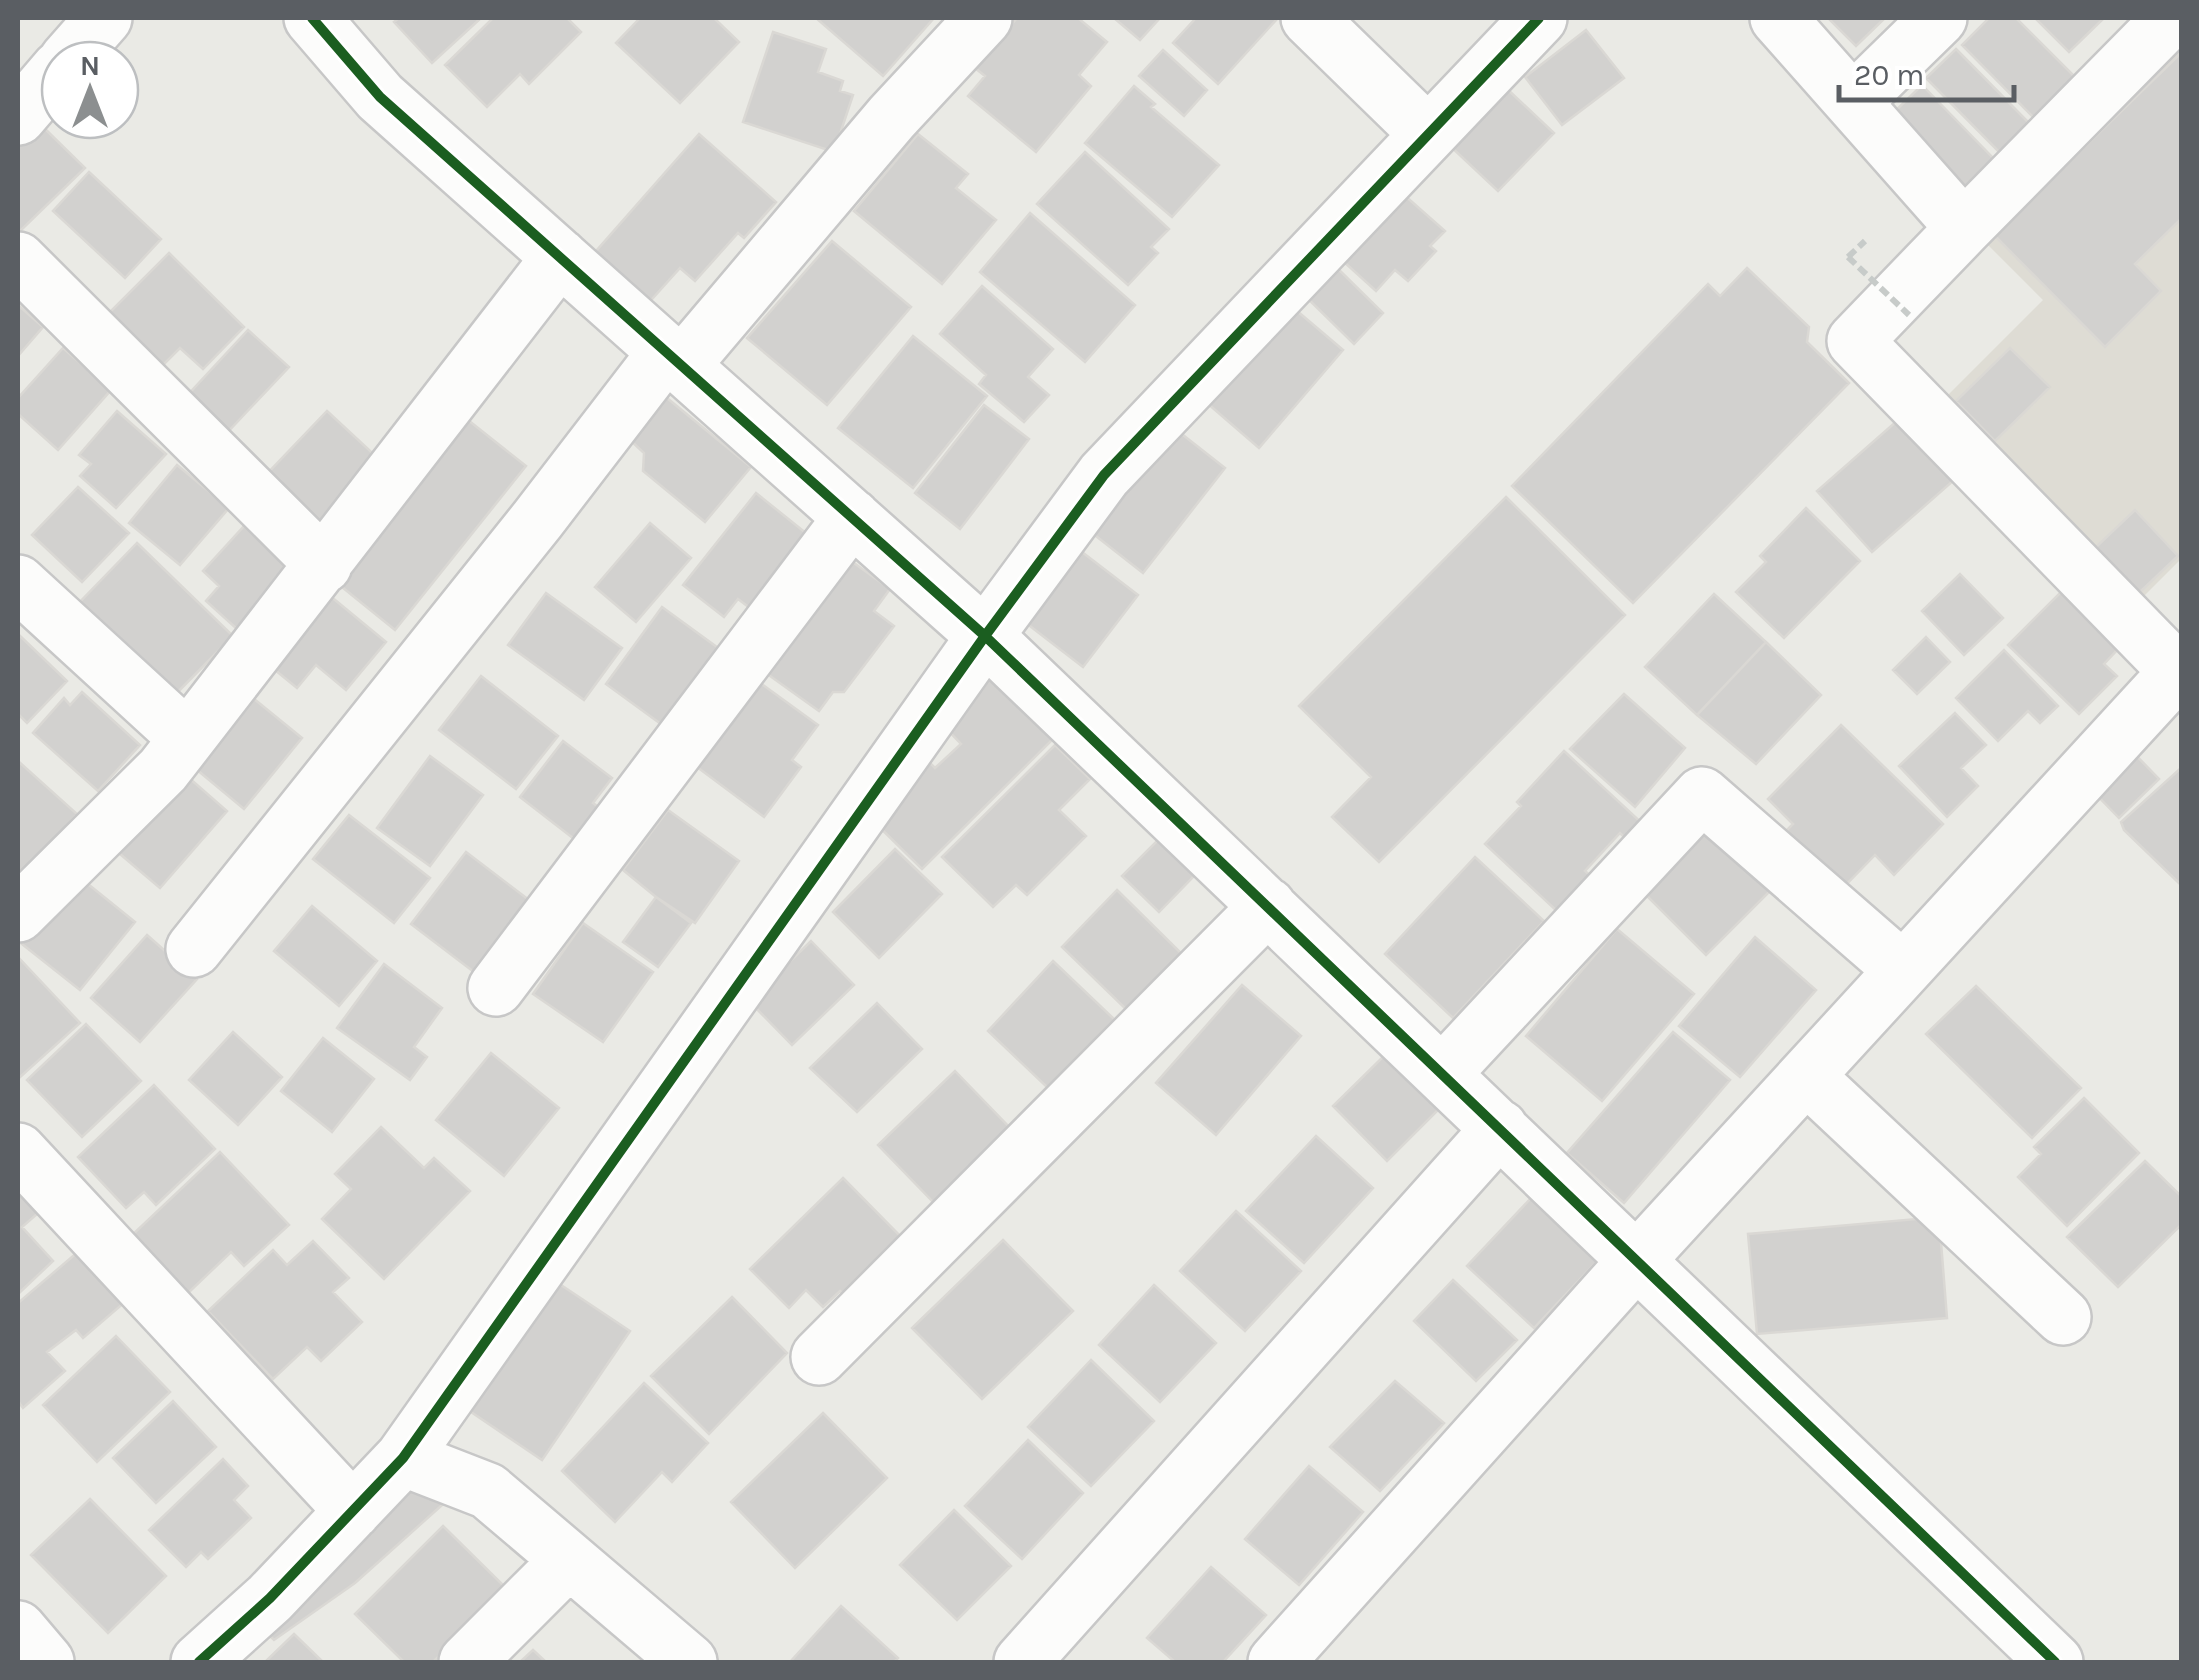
<svg xmlns="http://www.w3.org/2000/svg" width="2199" height="1680" font-family="Karla,sans-serif">
  <rect width="100%" height="100%" fill="#eaeae5"/>
  <path fill="#dedcd4" d="M2181 39V559L2138 602 1939 404 2043 300 1982 239Z"/>
  <path fill="#d2d1cf" stroke="#dad8d4" stroke-width="2.5" d="M399 18H481L432 63 394 22Z
    M493 18H567L581 32 529 84 520 74 487 107 445 65Z
    M640 18H714L739 42 680 103 616 43Z
    M816 18H934L883 76Z
    M1017 18H1078L1107 42 1079 75 1091 86 1036 152 968 96 985 76 975 68Z
    M1114 18H1160L1140 40Z
    M1196 18H1276L1277 19 1218 84 1173 43Z
    M1828 18H1885L1856 46Z
    M1989 18H2016L2081 83 2040 124 1962 45Z
    M2035 18H2104L2069 52Z
    M1586 30 1624 78 1562 125 1525 77Z
    M773 32 826 49 818 72 843 81 840 91 853 95 834 152 743 122Z
    M1956 49 2033 127 2003 156 1926 78Z
    M1163 50 1207 90 1184 116 1139 76Z
    M2182 52V218L2135 264 2161 291 2105 347 1994 235Z
    M1922 85 1995 160 1964 190 1891 115Z
    M1134 86 1155 104 1151 107 1219 165 1172 217 1085 143Z
    M1505 87 1554 133 1498 191 1449 145Z
    M40 124 85 168 18 233V147Z
    M699 134 776 202 744 238 738 233 695 281 680 268 644 308 589 259Z
    M918 134 968 174 956 188 996 220 942 284 854 211Z
    M1085 152 1169 229 1151 247 1158 253 1128 285 1037 204Z
    M89 172 161 239 125 278 53 211Z
    M1394 186 1445 231 1430 246 1436 251 1408 281 1395 270 1376 291 1333 252Z
    M1030 213 1135 305 1085 362 980 272Z
    M832 241 911 307 827 405 747 338Z
    M169 253 244 327 203 369 180 348 159 369 106 316Z
    M1332 263 1383 313 1354 344 1303 294Z
    M1747 268 1809 327 1807 342 1849 383 1633 603 1512 486 1708 284 1720 296Z
    M982 286 1053 349 1028 377 1049 395 1024 422 979 384 986 375 940 334Z
    M1283 299 1343 350 1259 448 1199 396Z
    M18 305 43 327 18 356Z
    M248 330 289 367 224 436 184 399Z
    M913 336 987 396 913 488 838 428Z
    M63 348 111 390 58 450 18 414V398Z
    M2010 348 2050 387 1995 441 1956 401Z
    M667 398 751 467 705 522 643 471 644 453 631 441Z
    M984 405 1029 439 960 529 915 493Z
    M117 411 166 454 116 508 80 476 91 464 79 455Z
    M327 411 381 461 317 529 263 478Z
    M468 420 526 466 395 630 337 583Z
    M1898 420 1953 481 1872 552 1817 491Z
    M1169 424 1225 468 1143 573 1087 529Z
    M177 465 229 508 180 565 129 523Z
    M78 487 129 533 82 582 32 535Z
    M756 493 817 542 759 615 738 599 724 617 683 585Z
    M1506 497 1625 615 1379 862 1332 817 1371 777 1299 706Z
    M1806 508 1860 561 1784 638 1736 592 1766 562 1760 556Z
    M2135 510 2178 556 2139 593 2096 547Z
    M650 523 691 558 636 622 595 587Z
    M245 525 294 566 238 630 206 601 219 586 203 571Z
    M137 543 233 636 170 700 75 607Z
    M1082 552 1138 595 1083 667 1026 623Z
    M847 558 890 589 874 611 894 626 844 692H833L819 711 763 671Z
    M1960 574 2003 618 1964 655 1922 611Z
    M323 590 386 642 346 690 316 665 297 688 264 661Z
    M2062 591 2120 647 2104 664 2117 676 2079 714 2008 645Z
    M546 593 622 648 584 700 508 645Z
    M1714 594 1766 642 1697 715 1645 667Z
    M662 607 721 650 665 727 606 684Z
    M18 634 67 681 27 723 18 714Z
    M1926 637 1950 662 1917 694 1893 670Z
    M1766 642 1821 695 1756 764 1697 715Z
    M2004 650 2058 706 2040 723 2028 711 1998 741 1956 698Z
    M990 674 1054 738 922 869 868 816 925 758 935 768 961 744 941 723Z
    M481 676 558 736 516 789 439 730Z
    M759 682 818 725 792 760 801 767 764 817 697 767Z
    M82 692 140 745 98 791 33 733 64 698 70 705Z
    M248 694 302 738 244 809 190 764Z
    M1624 694 1685 748 1635 807 1570 749Z
    M1955 713 1986 745 1961 768 1978 786 1947 817 1899 766Z
    M1841 725 1943 824 1894 875 1875 855 1837 894 1779 838 1793 824 1768 799Z
    M563 741 612 778 593 803 611 817 587 849 520 797Z
    M1055 745 1090 779 1059 810 1086 836 1027 895 1016 885 993 907 942 857Z
    M2126 745 2159 779 2119 818 2087 785Z
    M1564 751 1645 826 1629 842 1620 833 1585 871 1594 879 1560 914 1485 844 1521 806 1517 802Z
    M430 756 483 795 430 866 377 828Z
    M18 761 77 814 18 880Z
    M2182 767V886L2124 830 2121 822Z
    M180 770 227 811 160 888 113 848Z
    M668 810 739 861 695 923 656 897 623 870Z
    M349 815 430 878 394 923 313 859Z
    M1706 826 1771 890 1706 955 1641 890Z
    M1158 840 1194 876 1159 912 1122 876Z
    M895 849 942 894 879 958 833 912Z
    M466 852 529 900 474 972 411 924Z
    M1475 857 1544 921 1453 1018 1385 954Z
    M78 876 135 922 80 990 22 944Z
    M1117 890 1188 960 1133 1016 1062 947Z
    M656 897 691 923 658 967 623 942Z
    M312 906 377 961 339 1006 274 951Z
    M583 923 653 972 603 1042 533 994Z
    M1617 929 1694 994 1602 1101 1526 1036Z
    M147 935 197 979 140 1042 91 998Z
    M1755 937 1816 990 1740 1077 1679 1026Z
    M811 941 854 985 792 1045 749 1001Z
    M18 957 80 1023 18 1079Z
    M1053 961 1115 1020 1049 1089 988 1031Z
    M384 964 442 1008 414 1047 427 1057 410 1080 337 1028Z
    M1242 985 1301 1036 1216 1135 1156 1083Z
    M1976 986 2081 1088 2032 1138 1926 1034Z
    M877 1003 922 1049 857 1112 810 1068Z
    M86 1024 141 1081 82 1137 27 1080Z
    M233 1032 282 1077 238 1125 189 1080Z
    M1673 1032 1730 1080 1624 1203 1567 1153Z
    M323 1038 374 1079 332 1132 281 1091Z
    M1393 1047 1447 1101 1387 1161 1333 1106Z
    M491 1053 559 1108 504 1176 436 1120Z
    M955 1071 1013 1131 936 1205 878 1145Z
    M154 1085 215 1149 156 1205 144 1192 126 1208 78 1157Z
    M2084 1098 2139 1153 2067 1226 2018 1177 2041 1154 2034 1147Z
    M381 1127 424 1168 434 1158 470 1191 384 1279 322 1219 351 1189 335 1174Z
    M1316 1136 1373 1188 1304 1263 1246 1211Z
    M220 1152 289 1225 244 1266 231 1252 186 1295 130 1237Z
    M2145 1161 2182 1197V1224L2118 1287 2067 1237Z
    M843 1178 911 1247 853 1304 840 1291 823 1307 806 1290 789 1308 750 1269Z
    M18 1179 44 1208 22 1227 53 1261 18 1294Z
    M1533 1196 1600 1258 1534 1328 1467 1266Z
    M1236 1211 1301 1271 1245 1331 1180 1271Z
    M1939 1217 1947 1318 1757 1334 1748 1234Z
    M1003 1240 1073 1311 982 1399 912 1328Z
    M313 1241 349 1278 333 1292 362 1322 321 1361 307 1347 273 1379 208 1311 273 1250 287 1265Z
    M86 1245 132 1296 83 1338 76 1330 47 1352 65 1371 23 1408 18 1401V1303Z
    M1453 1280 1517 1340 1476 1381 1414 1321Z
    M555 1281 630 1331 542 1460 468 1410Z
    M1154 1285 1216 1343 1160 1402 1099 1345Z
    M732 1297 787 1353 709 1434 651 1376Z
    M116 1336 170 1392 97 1462 43 1405Z
    M1091 1360 1154 1421 1091 1486 1028 1427Z
    M1395 1381 1444 1423 1380 1491 1330 1447Z
    M644 1383 708 1443 672 1482 662 1472 615 1522 562 1471Z
    M173 1401 216 1447 156 1503 113 1458Z
    M823 1413 887 1478 795 1568 731 1502Z
    M1028 1440 1083 1493 1022 1559 965 1506Z
    M223 1459 248 1486 234 1500 251 1518 208 1559 201 1552 186 1567 149 1530Z
    M1309 1466 1363 1512 1299 1585 1245 1539Z
    M415 1471 451 1497 355 1583 274 1640 257 1624Z
    M90 1499 166 1576 108 1633 31 1555Z
    M954 1510 1011 1566 957 1620 900 1565Z
    M443 1526 507 1589 433 1662H404L355 1614Z
    M1211 1567 1266 1615 1223 1662H1175L1147 1638Z
    M841 1606 898 1658 894 1662H790Z
    M294 1634 323 1662H265Z
    M533 1650 546 1662H520Z"/>
  <g fill="none" stroke-linecap="round" stroke-linejoin="round">
    <g stroke="#c7c7c7" stroke-width="60">
      <path id="minor" d="M312 18 380 97 985 636 2055 1662
        M1309 18 1428 134
        M1778 18 1964 228 1855 341 2182 676
        M67 60 104 18
        M1853 102 1939 18
        M18 117 60 68
        M1964 228 2171 18
        M18 260 324 565
        M682 365 892 117 984 18
        M18 583 187 738
        M18 914 163 770 560 257
        M194 949 538 519 667 351
        M496 988 852 517
        M1443 1073 1702 795 1903 970
        M1806 1076 2063 1317
        M18 1151 353 1511
        M819 1357 1268 906
        M403 1458 488 1491 689 1662
        M18 1629 46 1662
        M199 1662 270 1598 403 1458 985 636 1104 475 1539 18
        M467 1662 569 1560
        M1022 1662 1500 1128
        M1276 1662 1637 1260 2177 672"/>
    </g>
    <path stroke="#c7cbc9" stroke-width="6" stroke-dasharray="10 5" stroke-linecap="butt" d="M1848 257 1865 241"/>
    <use href="#minor" stroke="#fcfcfb" stroke-width="55"/>
    <path stroke="#c7cbc9" stroke-width="6" stroke-dasharray="10 5" stroke-linecap="butt" d="M1848 257 1909 315"/>
    <g stroke="#fff" stroke-width="16">
      <path id="cycleway" d="M312 18 380 97 985 636 2055 1662
        M199 1662 270 1598 403 1458 985 636 1104 475 1539 18"/>
    </g>
    <use href="#cycleway" stroke="#1b5e20" stroke-width="10"/>
  </g>
  <rect width="2199" height="1680" fill="none" stroke="#5a5e63" stroke-width="40"/>
  <g transform="translate(90 90)"><circle r="48" fill="#ffffff" stroke="#bdbfc1" stroke-width="2.5"/>
  <path d="M0-8L18 38L0 25L-18 38Z" fill="#8c8f90"/>
  <text y="-15" font-size="28" font-weight="bold" text-anchor="middle" fill="#5a5e63">N</text>
  </g>
  <path d="M1839 85v15h175v-15" fill="none" stroke="#5a5e63" stroke-width="5"/>
  <text x="1854" y="85" font-size="30" fill="#5a5e63" stroke="#ffffff" stroke-width="8" paint-order="stroke">20 m</text>
</svg>
